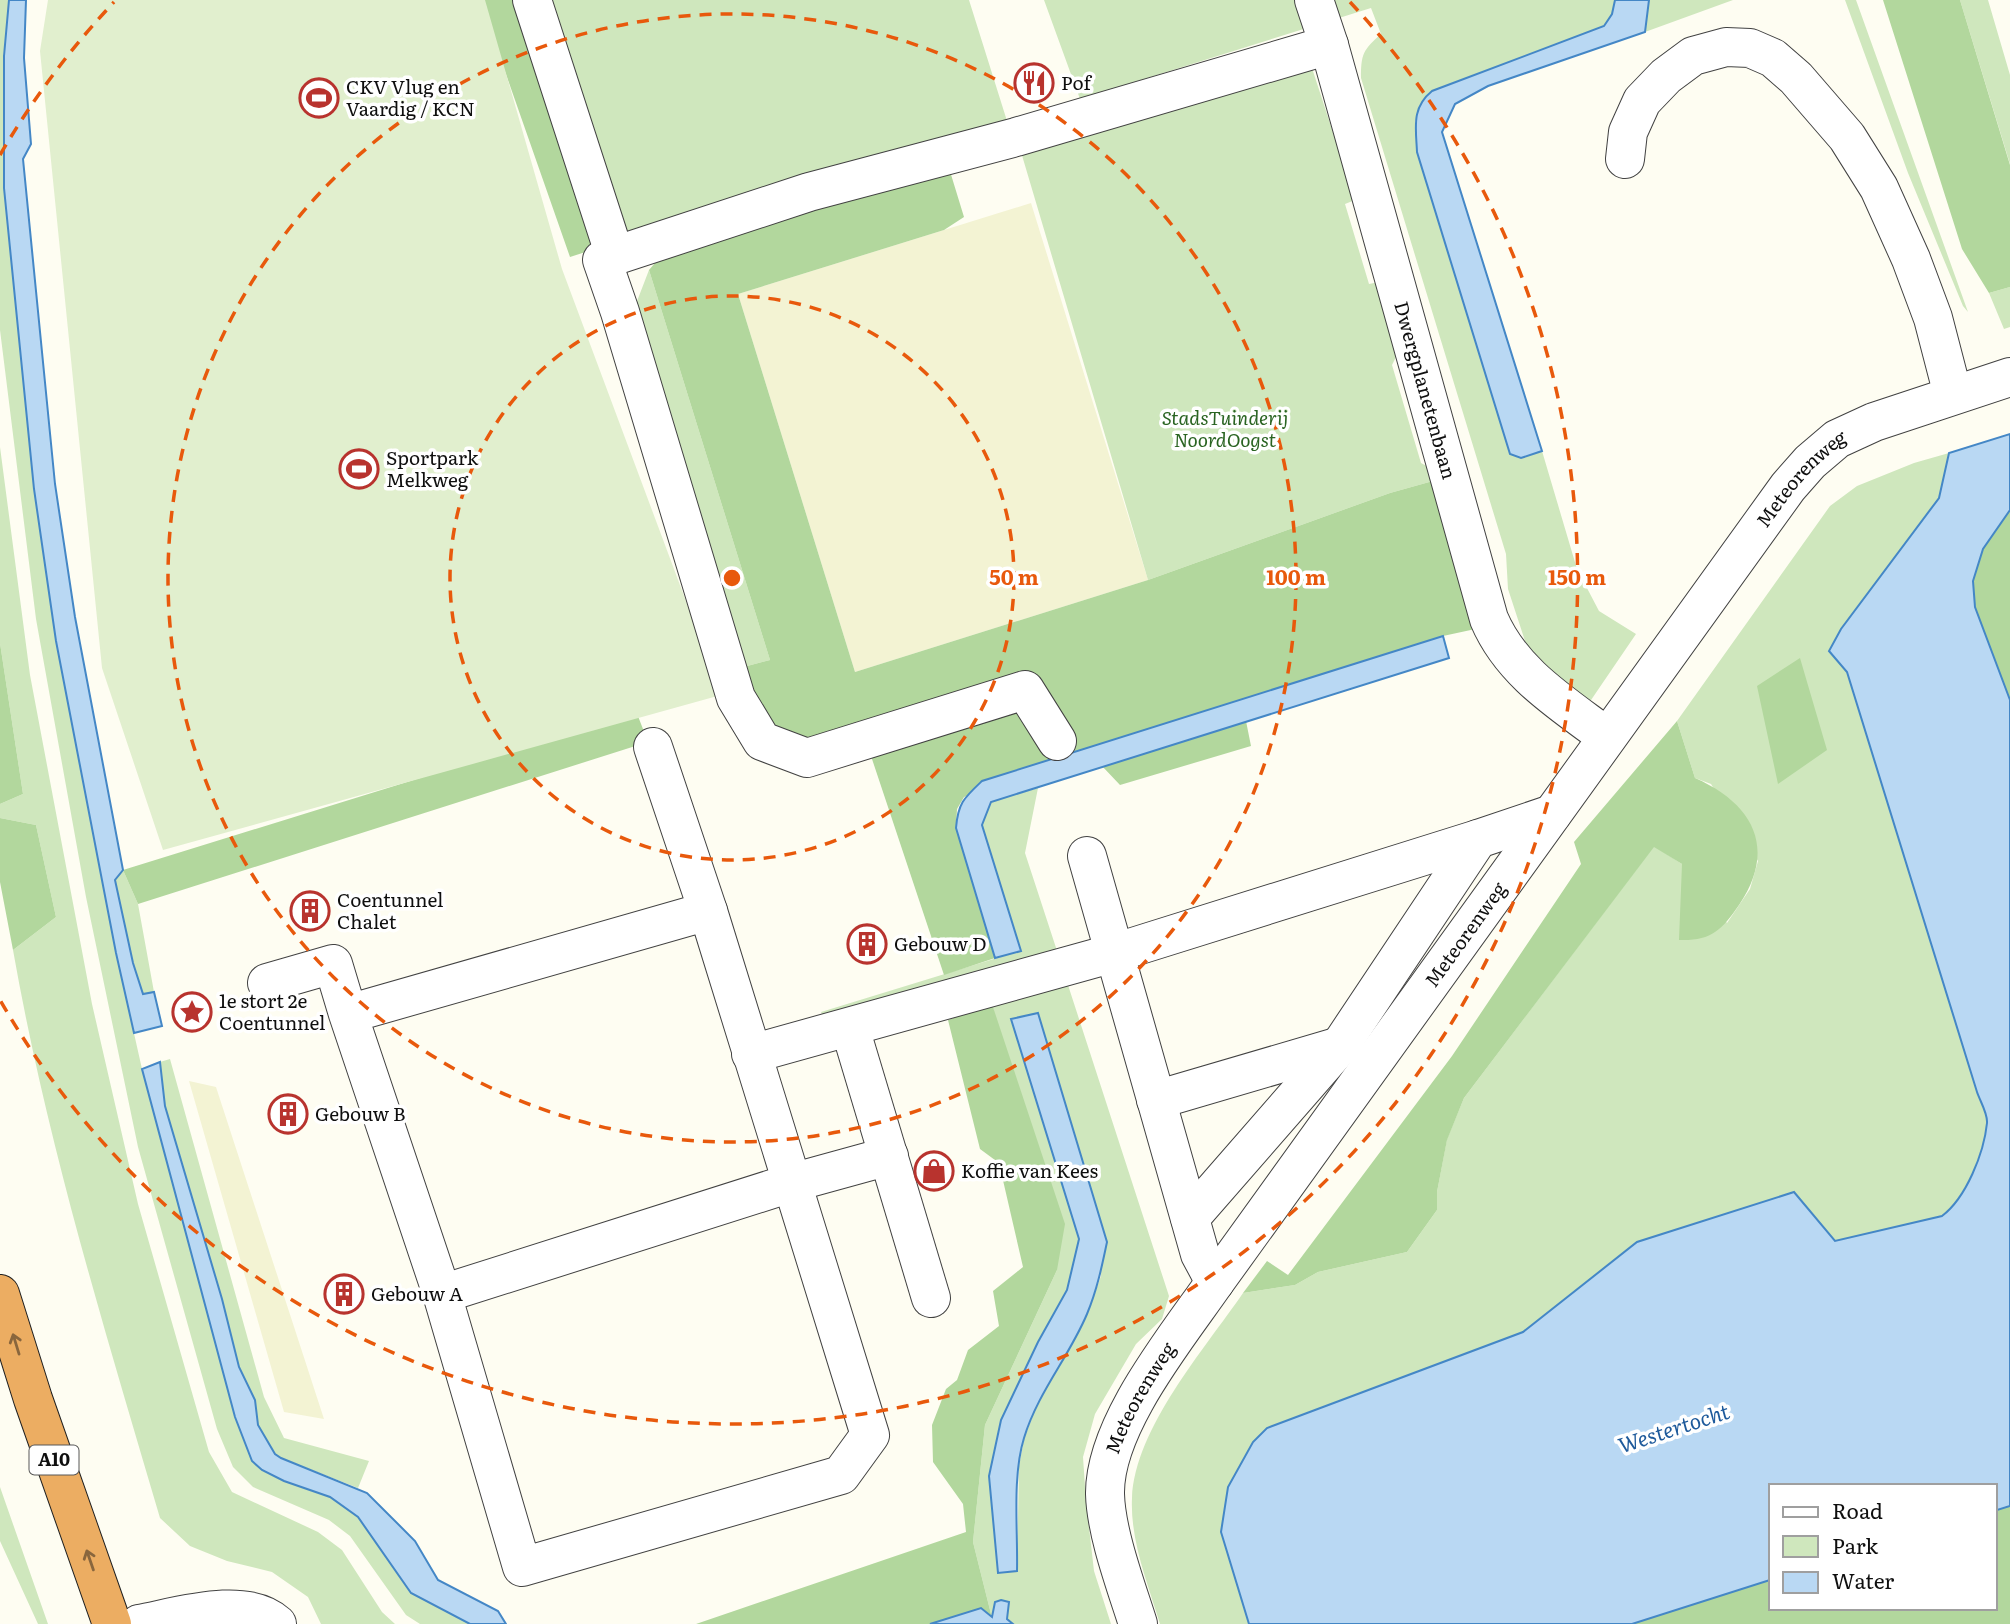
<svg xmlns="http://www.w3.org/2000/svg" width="2010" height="1624" font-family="Literata,serif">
  <rect width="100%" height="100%" fill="#fefdf2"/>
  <path fill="#f3f3d3" d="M1031 203 1148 580 855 672 738 294Z
    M189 1081 216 1087 324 1419 284 1412Z"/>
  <path fill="#cfe7bd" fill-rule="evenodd" d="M0 0H9L3 59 4 188 27 414 56 641 116 953 142 1069 235 1417 252 1461 284 1481 330 1497 358 1517 411 1592 470 1624H420L406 1615 350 1536 329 1520 253 1487 233 1467 217 1429 138 1147 86 897 36 619 0 330Z
    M516 0H969L1007 121 601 247Z
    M1044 0H1615L1612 14 1604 26 1468 77 1415 121 1417 152 1510 454 1521 458 1542 451 1577 569 1599 611 1636 634 1589 703 1528 650 1508 589 1506 554 1361 78C1361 54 1363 50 1381 34L1371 8 1080 99Z
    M1649 0H1733L1645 32Z
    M1845 0H1856L1968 312 1963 306 1908 173Z
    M1960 0H1988L2010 75V164Z
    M1311 65 1355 200 1345 204 1369 284 1379 282 1400 349 1392 365 1421 463 1436 471 1440 479 1390 493 1148 580 1021 152Z
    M649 270 770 660 736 669 629 322Z
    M2010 287V327L2004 329 1989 293Z
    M0 447 30 675 92 1004 138 1204 209 1452 232 1492 318 1532 342 1550 382 1612 395 1624H321L308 1597 272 1572 227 1561 190 1546 160 1518C105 1331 47 1143 13 950L56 917 36 825 0 818V804L23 794 0 643Z
    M1949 453 1939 498 1841 629 1829 651 1847 672 1977 1092C1980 1101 1988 1114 1987 1123 1984 1152 1965 1198 1942 1216L1835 1241 1637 1242 1523 1332 1267 1428 1221 1532 1249 1624H1160C1148 1584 1130 1541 1132 1498 1135 1428 1204 1350 1243 1293L1295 1285 1318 1272 1407 1252 1437 1210V1192L1447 1139 1464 1098 1654 846 1682 864 1727 923 1750 889 1758 861 1711 784 1695 778 1677 721 1830 506 1857 486 1914 463Z
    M1038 788 1025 853 1060 960 827 1027 821 1012 1020 951 982 825 991 802Z
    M123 870 138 904 154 992 143 994 133 963 115 879Z
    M1068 985 1169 1296 1162 1319 1136 1344 1095 1414 1083 1457 1086 1501 1094 1571 1111 1624H1013L1007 1620 992 1618 973 1542 985 1425 1057 1270 992 1004ZM1037 1013 1101 1276 1087 1315 1038 1402 1024 1439 1019 1466 1017 1571 998 1573 989 1477 1001 1420 1038 1342 1067 1290 1079 1239 1011 1019Z
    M170 1059 264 1397 284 1438 369 1461 358 1488 281 1458 275 1454 258 1425 255 1400 239 1367 222 1299 165 1106 160 1062Z
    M0 1487 48 1624H38L0 1541Z"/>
  <path fill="#b2d79d" d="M480 0H516L601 247 570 257Z
    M1883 0H1960L2010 165V287L1989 293 1962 249Z
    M949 168 964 217 944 230 738 294 855 672 1148 580 1390 493 1440 479 1480 628 1443 636 964 797 957 809 956 828 995 958 944 975 862 729 805 745 767 724 736 669 770 660 649 270 672 243Z
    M2010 510V700C1998 669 1970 612 1973 581 1976 555 1994 530 2010 510Z
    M0 643 23 794 0 804Z
    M1800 658 1827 750 1778 784 1757 686Z
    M636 711 648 742 138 904 123 870Z
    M1246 721 1251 746 1120 785 1102 766Z
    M1677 721 1695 778C1754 804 1777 849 1739 905 1721 931 1711 941 1679 940L1682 864 1654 847 1464 1098 1447 1140 1437 1192V1210L1407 1252 1318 1272 1295 1285 1243 1293 1267 1261 1288 1275 1452 1056 1581 864 1574 842Z
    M0 818 36 825 56 917 13 950 0 882Z
    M992 1004 1065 1224 1057 1270 985 1425 973 1542 992 1618 981 1608 930 1624H696L966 1532 963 1504 933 1462 932 1425 946 1389 957 1380 968 1350 999 1326 993 1291 1023 1267 999 1163 980 1149 948 1020Z
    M2010 1506V1624H1632L1770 1580V1608H1994V1511Z"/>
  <path fill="#e1efce" d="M48 0H485L562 269 721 695 163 850 102 668 40 51Z"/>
  <path fill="#b9d8f3" stroke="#4487c6" stroke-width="2" d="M9 0H26L24 58 31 144 23 159 55 484 75 617 123 870 115 880 133 963 143 994 154 992 162 1026 134 1033 116 953 56 641 34 489 4 188V56Z
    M1615 0H1649L1645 32 1488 86 1455 104 1442 132 1542 451 1521 458 1510 454 1417 152C1416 128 1411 108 1432 91L1604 26 1612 14Z
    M2010 434V510L1983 549 1973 581 1975 607 2010 700V1506L1994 1511V1486H1770V1580L1632 1624H1249L1221 1532 1228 1487 1253 1442 1267 1428 1523 1332 1637 1242 1794 1192 1835 1241 1942 1216C1966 1198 1984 1153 1987 1123 1988 1114 1980 1101 1977 1092L1847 672 1829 651 1841 629 1939 498 1949 453Z
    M1443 636 1449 658 991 802 982 825 1021 951 995 958 956 828C958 803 964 798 982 781Z
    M1038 1013 1107 1242C1102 1266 1097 1290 1087 1314 1069 1357 1038 1392 1024 1438 1012 1477 1018 1530 1017 1571L998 1573 989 1476 1001 1420 1038 1342 1067 1290 1079 1239 1011 1019Z
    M160 1062 165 1106 222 1299 239 1367 255 1400 258 1425 275 1454 281 1458 367 1493 415 1541 438 1580 498 1611 506 1624H470L411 1593 358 1517 330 1497 284 1481 262 1470 252 1461 235 1417 142 1069Z
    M1001 1600 1009 1602 1007 1619 1013 1624H930L981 1608 992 1617 995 1602Z"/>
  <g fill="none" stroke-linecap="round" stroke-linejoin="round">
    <g stroke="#424242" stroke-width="40">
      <g id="minor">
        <path d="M532 0 615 256"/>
        <path id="s1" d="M1314 0 1329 45 1489 619C1512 673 1562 703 1607 737"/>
        <path d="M1625 159 1628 132 1642 101 1666 76 1693 56 1726 47 1750 48 1773 58 1796 78 1847 137 1879 188 1911 259 1933 318 1953 395"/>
        <path d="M1057 741 1025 690 807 758 762 741 736 698 620 312 602 260 809 192 1016 137 1329 45"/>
        <path d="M653 747 708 911"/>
        <path d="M1087 856 1200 1254 1215 1282"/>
        <path d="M267 983 333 964 348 1014 708 911 870 1435 841 1475 522 1567 442 1294 348 1014"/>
        <path d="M850 1028 931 1298"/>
        <path d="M751 1054 1114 953 1478 839"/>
        <path d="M1156 1100 1340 1046"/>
        <path d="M1190 1218 1340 1046 1478 839 1552 814"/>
        <path d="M442 1294 791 1183 889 1156"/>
        <path d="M139 1624C177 1617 246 1595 277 1624"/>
        <path id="s2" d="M1138 1624C1126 1586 1106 1533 1105 1494 1104 1425 1177 1337 1215 1282L1788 487 1810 462 1837 439 1874 422 2010 377"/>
      </g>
    </g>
    <g stroke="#202020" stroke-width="40">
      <path id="highway" d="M0 1294 33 1399 112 1624"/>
    </g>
    <use href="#minor" stroke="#fff" stroke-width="38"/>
    <use href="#highway" stroke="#ecad62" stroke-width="38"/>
  </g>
  <defs><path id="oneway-shaft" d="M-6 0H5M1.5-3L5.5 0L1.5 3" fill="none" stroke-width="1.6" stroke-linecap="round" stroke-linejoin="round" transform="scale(1.75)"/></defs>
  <g stroke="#89663d">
    <use href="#oneway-shaft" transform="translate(16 1344) rotate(-107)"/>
    <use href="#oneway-shaft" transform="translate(90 1560) rotate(-109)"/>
  </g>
  <g fill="none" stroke="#e8590c" stroke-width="3.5" stroke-dasharray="12 9">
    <circle cx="732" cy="578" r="282"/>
    <circle cx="732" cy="578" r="564"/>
    <path d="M0 155A845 845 0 0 1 114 2M1350 2A845 845 0 1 1 0 1000"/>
  </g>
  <defs>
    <g id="restaurant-ring" transform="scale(2.0125)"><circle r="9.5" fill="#fff" stroke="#b8332e" stroke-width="1.5"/><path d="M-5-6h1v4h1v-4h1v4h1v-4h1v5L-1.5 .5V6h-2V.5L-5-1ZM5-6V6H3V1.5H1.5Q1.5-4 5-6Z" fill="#b8332e"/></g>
    <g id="stadium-ring" transform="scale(2.0125)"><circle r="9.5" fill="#fff" stroke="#b8332e" stroke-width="1.5"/><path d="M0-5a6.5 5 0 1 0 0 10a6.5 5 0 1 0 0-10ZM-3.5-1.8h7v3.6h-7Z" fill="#b8332e"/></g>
    <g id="building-ring" transform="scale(2.0125)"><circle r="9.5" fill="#fff" stroke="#b8332e" stroke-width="1.5"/><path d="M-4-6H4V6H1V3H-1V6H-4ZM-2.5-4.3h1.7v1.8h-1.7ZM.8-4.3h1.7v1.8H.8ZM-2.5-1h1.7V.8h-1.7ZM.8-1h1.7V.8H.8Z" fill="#b8332e"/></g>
    <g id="sight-ring" transform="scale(2.0125)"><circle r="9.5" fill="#fff" stroke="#b8332e" stroke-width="1.5"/><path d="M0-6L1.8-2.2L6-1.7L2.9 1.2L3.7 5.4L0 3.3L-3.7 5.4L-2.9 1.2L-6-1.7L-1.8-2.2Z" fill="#b8332e"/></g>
    <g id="shop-ring" transform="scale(2.0125)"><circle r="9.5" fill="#fff" stroke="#b8332e" stroke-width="1.5"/><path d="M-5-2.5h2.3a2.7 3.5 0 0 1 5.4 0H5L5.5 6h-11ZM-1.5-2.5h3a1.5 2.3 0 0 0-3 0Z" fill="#b8332e"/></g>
  </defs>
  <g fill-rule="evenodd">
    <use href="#restaurant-ring" x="1034" y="83"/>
    <use href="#stadium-ring" x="319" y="98"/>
    <use href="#stadium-ring" x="359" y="469"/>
    <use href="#building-ring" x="310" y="911"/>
    <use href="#building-ring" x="867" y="944"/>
    <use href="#sight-ring" x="192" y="1012"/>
    <use href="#building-ring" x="288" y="1114"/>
    <use href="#shop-ring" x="934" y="1171"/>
    <use href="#building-ring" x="344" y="1294"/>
  </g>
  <g text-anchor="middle" stroke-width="7" stroke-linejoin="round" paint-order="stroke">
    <rect fill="#fff" stroke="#575757" stroke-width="2" x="29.5" y="1445.5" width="49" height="29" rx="5"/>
    <g font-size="18" font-weight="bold" fill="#0f0f0f">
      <text x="54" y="1466">A10</text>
    </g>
    <g font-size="19" fill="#0f0f0f" stroke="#fff" text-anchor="start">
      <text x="1061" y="90">Pof</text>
      <text x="346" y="94">CKV Vlug en<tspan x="346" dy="22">Vaardig / KCN</tspan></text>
      <text x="386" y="465">Sportpark<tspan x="386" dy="22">Melkweg</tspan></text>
      <text x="337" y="907">Coentunnel<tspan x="337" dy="22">Chalet</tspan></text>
      <text x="894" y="951">Gebouw D</text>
      <text x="219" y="1008">1e stort 2e<tspan x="219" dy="22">Coentunnel</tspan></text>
      <text x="315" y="1121">Gebouw B</text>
      <text x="961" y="1178">Koffie van Kees</text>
      <text x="371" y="1301">Gebouw A</text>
    </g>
    <g font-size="19" fill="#0f0f0f" stroke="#fff">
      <text dy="7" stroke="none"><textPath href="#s1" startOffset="406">Dwergplanetenbaan</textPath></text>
      <text dy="7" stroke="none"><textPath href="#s2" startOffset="1372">Meteorenweg</textPath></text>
      <text dy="7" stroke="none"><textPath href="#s2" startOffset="805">Meteorenweg</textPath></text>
      <text dy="7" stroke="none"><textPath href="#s2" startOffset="238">Meteorenweg</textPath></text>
    </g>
    <g font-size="19" font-style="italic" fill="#2a6422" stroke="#fff">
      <text x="1225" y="425">StadsTuinderij<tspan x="1225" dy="22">NoordOogst</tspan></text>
    </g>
    <g font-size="21" font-style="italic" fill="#1e5a9b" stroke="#fff">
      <text transform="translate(1674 1429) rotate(-18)" y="7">Westertocht</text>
    </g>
  </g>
  <circle cx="732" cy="578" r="10" fill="#e8590c" stroke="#fff" stroke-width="3.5"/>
  <g font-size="21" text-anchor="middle" font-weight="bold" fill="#e8590c" stroke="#fff" stroke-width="7" stroke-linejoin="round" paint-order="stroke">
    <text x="1014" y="585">50 m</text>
    <text x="1296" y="585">100 m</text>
    <text x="1577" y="585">150 m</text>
  </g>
  <rect x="1769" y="1484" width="228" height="126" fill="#ffffff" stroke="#9f9f9f" stroke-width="2"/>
  <rect x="1783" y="1507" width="35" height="10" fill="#ffffff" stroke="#9f9f9f" stroke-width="2"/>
  <text x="1832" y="1519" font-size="21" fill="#0f0f0f">Road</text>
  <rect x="1783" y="1536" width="35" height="21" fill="#cfe7bd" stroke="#9f9f9f" stroke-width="2"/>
  <text x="1832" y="1554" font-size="21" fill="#0f0f0f">Park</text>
  <rect x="1783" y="1572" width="35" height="21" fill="#b9d8f3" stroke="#9f9f9f" stroke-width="2"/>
  <text x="1832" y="1589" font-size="21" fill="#0f0f0f">Water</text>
</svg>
